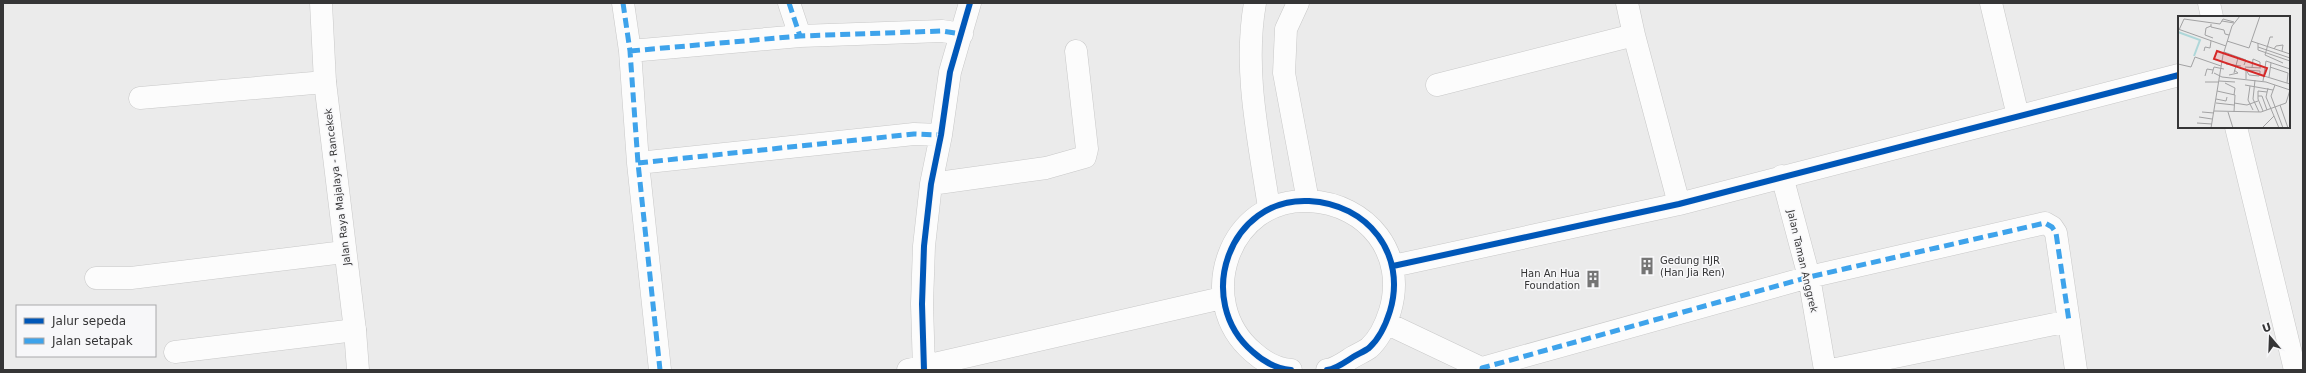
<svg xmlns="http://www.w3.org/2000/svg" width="2306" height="373" font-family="'DejaVu Sans',sans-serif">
  <rect width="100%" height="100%" fill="#ebebeb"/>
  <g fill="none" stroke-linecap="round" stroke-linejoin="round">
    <g stroke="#c8c8c8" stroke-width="23">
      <path id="minor" d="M623 3 630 51 638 163 660 370
        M789 3 800 36 942 31 962 34
        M1255 3C1243 71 1259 140 1269 208
        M1298 3 1286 29 1284 73 1308 201
        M1627 3 1634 35 1679 204
        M1991 3 2018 116
        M2209 3 2212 17
        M630 51 800 36
        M1437 85 1634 35
        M140 98 325 82
        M2236 127 2295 370
        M638 163 914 134 941 135
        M1782 176 1809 277 1825 370
        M931 184 1046 168 1085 157 1087 149 1076 51
        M1393 266 1679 204 2179 75
        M96 278H131L344 252
        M1386 323 1485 370
        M175 352 355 330
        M908 370 1222 298
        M924 370 922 304 924 246 931 184 941 135 950 72 970 3
        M1291 370C1277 369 1263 361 1253 352 1193 301 1229 197 1309 201 1368 204 1407 254 1390 311 1386 324 1379 339 1369 348 1365 351 1358 354 1353 357 1345 362 1336 369 1327 370
        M1482 370V368L1809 277 2045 223 2052 227 2056 233 2076 370
        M1831 370 2069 321"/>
    </g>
    <g stroke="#c8c8c8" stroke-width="23">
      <path id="secondary" d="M321 3 325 82 355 330 358 370"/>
    </g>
    <use href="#minor" stroke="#fcfcfc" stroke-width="22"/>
    <use href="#secondary" stroke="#fcfcfc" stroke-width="22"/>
    <path stroke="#3ea3eb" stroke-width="5" stroke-dasharray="10 5" stroke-linecap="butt" d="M623 3 630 51 638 163 660 370
      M789 3 800 36 942 31 962 34
      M630 51 800 36
      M638 163 914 134 941 135
      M1482 370V368L1809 277 2045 223 2052 227 2056 233 2069 321"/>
    <g stroke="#f7f7f9" stroke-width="8">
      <path id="cycleway" d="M1393 266 1679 204 2179 75
        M924 370 922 304 924 246 931 184 941 135 950 72 970 3
        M1291 370C1277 369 1263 361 1253 352 1193 301 1229 197 1309 201 1368 204 1407 254 1390 311 1386 324 1379 339 1369 348 1365 351 1358 354 1353 357 1345 362 1336 369 1327 370"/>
    </g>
    <use href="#cycleway" stroke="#0057b8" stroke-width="6"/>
  </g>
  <defs>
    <g id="building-bare" transform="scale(1.38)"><path d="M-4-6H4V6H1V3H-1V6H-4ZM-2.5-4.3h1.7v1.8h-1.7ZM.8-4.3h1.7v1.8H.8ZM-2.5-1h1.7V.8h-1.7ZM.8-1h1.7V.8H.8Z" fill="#757575" stroke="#f7f7f9" stroke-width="2.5" paint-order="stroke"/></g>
  </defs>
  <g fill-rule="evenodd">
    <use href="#building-bare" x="1647" y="266"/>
    <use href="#building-bare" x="1593" y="279"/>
  </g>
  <g text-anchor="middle" stroke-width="3" stroke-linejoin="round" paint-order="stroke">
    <g font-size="10" fill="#353536" stroke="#f7f7f9">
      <text transform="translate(337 187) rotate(-97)" y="4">Jalan Raya Majalaya - Rancekek</text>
      <text transform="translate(1803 261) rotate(77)" y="4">Jalan Taman Anggrek</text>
    </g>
    <g font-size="10" fill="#353536" stroke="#f7f7f9" text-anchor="start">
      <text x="1660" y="264">Gedung HJR<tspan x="1660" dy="12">(Han Jia Ren)</tspan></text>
      <text x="1580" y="277" text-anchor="end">Han An Hua<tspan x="1580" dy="12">Foundation</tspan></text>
    </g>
  </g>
  <g transform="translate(2178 16)">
    <rect width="112" height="112" fill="#ebebeb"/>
    <path fill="none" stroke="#aed7d9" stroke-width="2" d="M0 16 22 24 16 40"/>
    <path fill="none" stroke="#a2a2a3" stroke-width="1" d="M44 5 56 7M33 8V11L46 14 47 18 51 19M33 10 28 12 27 19 35 22M0 13 48 30M1 14 6 3 42 8 45 3 56 6M95 21H92L87 39 105 47M49 25 71 32 82 0M73 25 112 38M80 27V34L112 45M80 31 112 42M96 33 98 30 105 29 104 35M26 35 27 31 32 32 33 25M46 36 68 44 66 49M0 48 13 51 17 41 43 50M48 48 63 50M67 51 83 52M92 51 110 57 109 67M67 52 71 59 81 60 82 57M74 52 75 43 82 46V52M36 57 44 61 88 66 112 74M56 57 60 42M34 58 36 51 46 53M51 59 60 57 56 54M27 60 29 53 35 54M86 60 112 68M91 61 93 47M68 63V54L82 55V57M77 64 75 83 81 96M41 65 57 66M85 65 88 45 112 53M27 66H41M47 67 57 72 56 79M67 69 95 74M97 69 93 80 105 112M72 70 70 84 75 94M90 72 88 81 101 112M39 75 57 79 56 96M80 80H84L89 94M38 83 48 85 49 81M38 87 56 89M56 87 69 89 80 85M102 89 110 112M36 95 83 96 108 87 112 74M85 95 80 83V75L89 76M24 96 36 97M50 96 55 112M21 101 34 103M19 107 34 108M33 112 45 39 54 10 62 0M84 112 96 100"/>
    <path fill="#d62828" fill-opacity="0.15" stroke="#d62828" stroke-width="2" d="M39 35 89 52 86 60 36 43Z"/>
    <rect width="112" height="112" fill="none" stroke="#353536" stroke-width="2"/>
  </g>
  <rect width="2306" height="373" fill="none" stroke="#353536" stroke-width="8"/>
  <rect x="16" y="305" width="140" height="52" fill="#f7f7f9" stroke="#a9a9ab"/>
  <rect x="24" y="318" width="20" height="6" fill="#0057b8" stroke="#a9a9ab"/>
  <text x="52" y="325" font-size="12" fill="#353536">Jalur sepeda</text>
  <rect x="24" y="338" width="20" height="6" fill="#3ea3eb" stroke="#a9a9ab"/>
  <text x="52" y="345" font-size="12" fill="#353536">Jalan setapak</text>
  <g transform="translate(2270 337) rotate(341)" stroke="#f7f7f9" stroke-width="3" paint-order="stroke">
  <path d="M0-3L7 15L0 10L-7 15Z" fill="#353536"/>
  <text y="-6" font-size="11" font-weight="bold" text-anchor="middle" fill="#353536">U</text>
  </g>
</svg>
